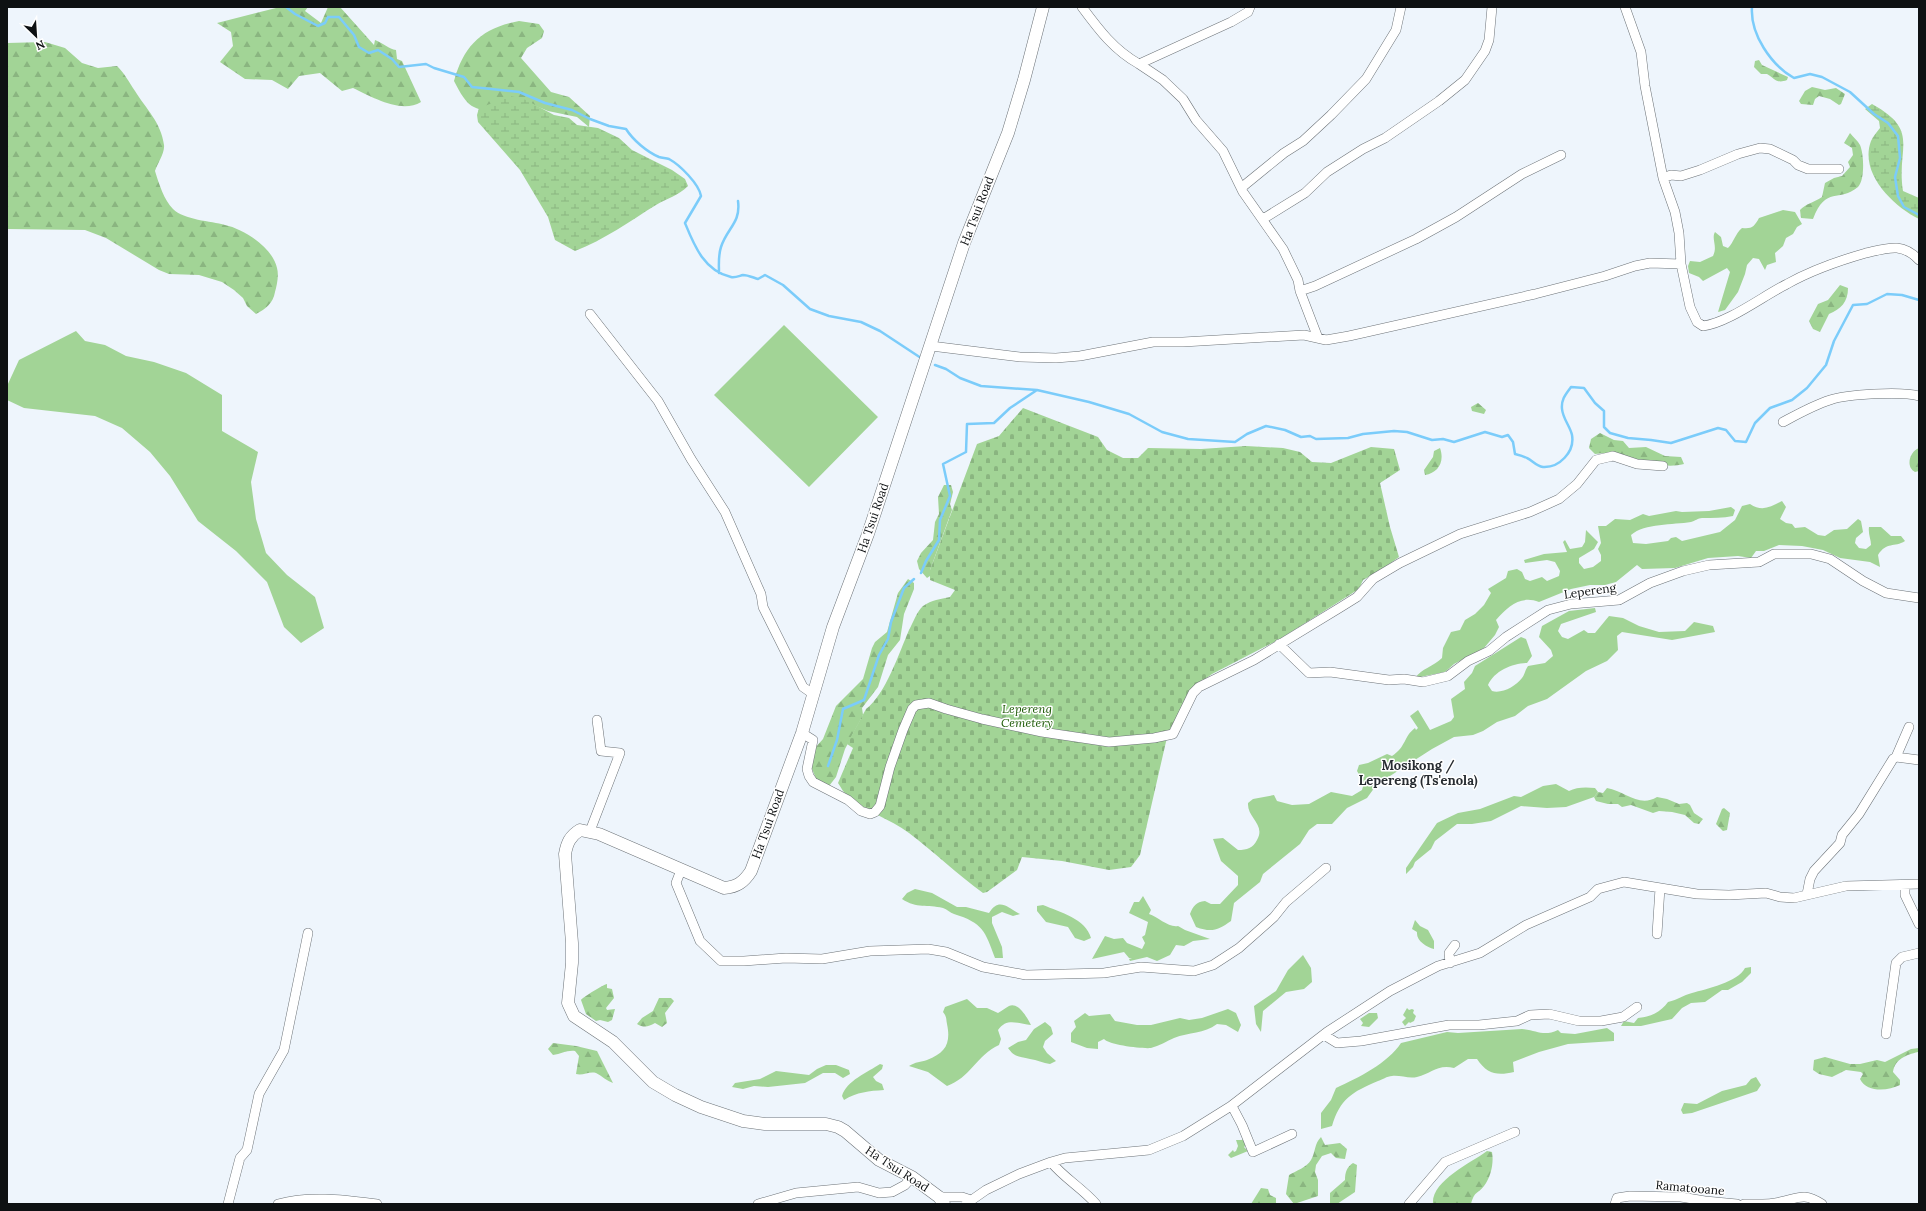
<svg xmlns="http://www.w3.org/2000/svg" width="1926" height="1211" font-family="Lora,serif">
  <defs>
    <pattern id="forest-firs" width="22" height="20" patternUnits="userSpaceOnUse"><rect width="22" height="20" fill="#a2d496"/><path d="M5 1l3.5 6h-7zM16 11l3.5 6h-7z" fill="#8ab580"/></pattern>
    <pattern id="wetland-marsh" width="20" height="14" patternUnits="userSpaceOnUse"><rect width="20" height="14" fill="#a2d496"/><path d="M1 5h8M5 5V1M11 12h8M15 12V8" fill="none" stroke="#8ab580"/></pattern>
    <pattern id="cemetery-stones" width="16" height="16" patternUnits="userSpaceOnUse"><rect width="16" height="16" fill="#a2d496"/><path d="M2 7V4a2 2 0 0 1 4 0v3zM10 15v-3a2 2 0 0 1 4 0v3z" fill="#8ab580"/></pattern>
  </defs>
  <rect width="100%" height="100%" fill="#eef5fc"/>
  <path fill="#a2d496" d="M1783 210 1795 212 1802 224 1797 227 1793 234 1786 238 1783 246 1775 253 1776 262 1767 265 1765 270 1759 259 1753 258 1747 265 1745 274 1738 292 1725 310 1718 312 1730 272 1727 268 1703 281 1699 277 1689 273 1688 266 1690 261 1700 262 1713 256C1718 246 1711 239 1715 232L1721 237 1723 246 1728 248C1734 242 1735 234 1742 228 1752 229 1754 227 1759 218Z
    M784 325 878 417 809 487 714 395Z
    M76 331 85 341 105 345 126 356 154 362 186 373 222 395V431L258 452 251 482 256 519 266 553 287 575 315 597 324 628 301 643 284 627 267 582 236 551 198 521 170 476 150 452 122 428 95 416 24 408 7 400V386L19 360Z
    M1782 501 1786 507 1780 519 1786 523 1792 524 1795 528 1805 527 1818 535 1825 536 1834 530 1847 529 1858 519 1861 521 1863 532 1856 538 1855 543 1859 548 1866 549 1871 545C1871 539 1868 534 1869 527H1881L1891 536H1901L1905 541C1894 548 1887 541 1878 555L1880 567 1870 562 1840 558 1823 550 1802 546 1779 545 1764 551H1756L1751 558 1738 556 1708 558 1675 568 1642 569 1637 565 1616 582 1605 585H1590L1571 589 1539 602C1521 595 1508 606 1496 620L1499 627 1495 635 1484 648 1454 664 1445 672 1415 678C1421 669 1434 666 1442 658L1443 648 1451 632 1460 630 1465 620 1475 614 1484 605 1491 593 1488 589 1506 578 1508 571 1517 569 1522 572 1525 579 1530 581 1542 577 1547 581 1559 576 1560 571 1555 562 1547 560 1525 563 1524 560 1544 554 1567 552 1563 542 1565 540 1570 549 1582 547 1585 542 1586 530 1598 542 1594 549 1579 558V563L1584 569 1593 567 1601 561V555L1598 549 1601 543 1598 526H1606L1615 519 1630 520 1643 514 1649 516 1676 511 1682 512 1709 511 1731 507 1735 510 1733 516C1723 518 1713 518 1702 518 1698 518 1695 521 1691 522 1673 525 1645 523 1631 535L1633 543 1646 544 1668 541 1671 538 1676 537 1682 541 1720 532 1735 520 1742 506 1750 504C1762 512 1771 507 1782 501Z
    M1595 608 1596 612 1561 624 1558 631 1562 637 1568 639 1584 630 1588 633H1595L1609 616 1623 618 1639 626 1659 632 1685 631 1694 622 1713 626 1715 632 1672 640 1622 632 1617 636 1618 650 1607 661 1586 671 1547 699 1528 706 1515 716 1497 722 1483 731 1473 735 1454 737 1432 749 1390 776 1380 780 1367 798 1347 808 1332 824H1317L1309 830 1300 844 1263 874 1260 882 1234 903 1231 921C1218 930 1212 933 1196 927L1190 914C1193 906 1196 902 1205 901L1211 904H1220L1238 885V876L1221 861 1213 839 1223 838 1238 850C1247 850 1253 848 1257 840 1266 824 1247 818 1248 803L1253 799 1274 795 1277 801 1292 805 1309 804 1331 792 1352 796 1362 790 1364 783 1357 771 1359 765 1368 763 1387 754 1392 756C1407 746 1403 737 1415 728L1416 730 1418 728 1410 716 1418 710 1430 730 1451 721 1454 717 1451 699 1465 689 1464 682 1472 673 1475 666 1521 637 1526 639 1532 656 1527 663C1513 663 1494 671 1488 685L1492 691C1502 694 1516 686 1522 678 1525 674 1525 670 1528 666L1545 663 1553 656 1551 650 1539 637 1542 626 1569 611Z
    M1556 784 1569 791C1576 787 1586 787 1595 788L1598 792 1594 797 1566 807 1547 808 1521 806 1491 821 1472 824H1457L1435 841 1431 849 1415 862 1413 867 1406 874V868L1437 823 1458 813 1480 809 1514 796 1521 797 1543 786Z
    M915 889 932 893 957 907H966L989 913C999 897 1007 907 1020 914L1013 916 1002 912 992 917V923L1002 947 1003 958H995C985 931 983 923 954 914 950 913 947 909 943 908 927 904 917 909 902 899L907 893Z
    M1143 896 1151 910 1149 914C1158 917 1169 928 1178 926L1185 930 1210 939 1193 941 1184 946 1176 945 1170 955 1157 961 1147 957 1130 961 1129 959 1132 958H1129L1124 952 1092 959 1105 936 1114 939 1123 938 1127 943 1142 949 1145 943 1142 937 1145 935 1148 922 1129 913 1134 902H1139Z
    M1043 905C1060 912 1086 919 1091 938L1084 941 1075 938 1068 927 1046 922 1037 911V906Z
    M1415 920 1420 926 1428 930 1434 941V949C1427 947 1416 941 1417 932L1412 929Z
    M1303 955 1311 968 1312 982 1304 989 1286 992 1263 1011 1261 1032 1256 1024 1254 1006 1276 991 1288 970Z
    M1751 967V973L1742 982 1728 990H1722L1705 1002 1691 1003 1682 1008 1672 1019 1641 1026H1621L1624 1021 1634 1023 1638 1018C1650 1017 1661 1012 1668 1002 1678 1000 1683 995 1692 993 1706 989 1738 982 1745 968Z
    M967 999 977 1008H987L998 1013C1002 1011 1005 1008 1009 1006 1018 1001 1028 1019 1031 1025 1018 1024 1007 1017 998 1030L1001 1039 999 1045C977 1055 970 1078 947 1086L928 1072 909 1066C915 1062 921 1062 927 1060 946 1053 951 1043 947 1024 946 1019 947 1017 943 1012L945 1007Z
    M1407 1008 1409 1010 1412 1009 1414 1010 1413 1013 1416 1016 1414 1021 1410 1023 1409 1022 1405 1026 1402 1022 1406 1018 1403 1015Z
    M1228 1009 1236 1013 1241 1025 1238 1032 1226 1025 1217 1024C1204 1034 1189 1032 1174 1038 1167 1041 1159 1046 1151 1048 1143 1049 1109 1045 1104 1039L1098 1042V1049L1087 1048 1071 1042V1033L1076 1027 1074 1021 1085 1013 1089 1016 1110 1014 1115 1021 1137 1025H1151L1180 1018 1189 1020 1202 1018Z
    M1369 1013H1377L1378 1018 1369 1027 1361 1026 1363 1023 1360 1019Z
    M1045 1022 1051 1027 1053 1034 1045 1041 1043 1047 1047 1053 1056 1061 1050 1064C1043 1063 1037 1060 1030 1059 1019 1056 1015 1058 1008 1048L1018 1042 1026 1040 1034 1029Z
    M1607 1028 1614 1033V1041L1568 1044 1539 1052 1513 1062 1514 1072C1497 1076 1487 1074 1477 1059H1468L1454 1068C1437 1064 1431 1074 1417 1077 1409 1079 1400 1075 1392 1076 1387 1076 1382 1080 1378 1081 1352 1092 1340 1099 1332 1126L1321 1129V1113L1331 1100 1336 1088C1358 1078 1388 1063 1401 1043L1447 1032 1458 1033 1522 1029C1537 1030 1543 1037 1558 1030L1561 1033 1575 1034Z
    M880 1064 883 1065 882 1069 873 1077 876 1081 882 1084 884 1090C869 1091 857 1092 844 1100L842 1096C846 1081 868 1072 880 1064Z
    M826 1065H836L849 1070 850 1074 843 1078 835 1073H823L805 1083 768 1087 754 1086 743 1089 732 1087 735 1083 760 1079 776 1071 809 1075 817 1069Z
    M1756 1077 1761 1085 1757 1091 1692 1113 1683 1114 1681 1110 1684 1103 1697 1104 1722 1091 1746 1085 1751 1079Z
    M1244 1138 1247 1144 1244 1147 1248 1151 1231 1158 1228 1155 1233 1150 1234 1152 1236 1151 1238 1146 1236 1140H1242Z"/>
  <path fill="url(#forest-firs)" d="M280 7H308L305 11 321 23 328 7H340L374 45 375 40C383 43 389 49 396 50L397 59 402 61 421 102C401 114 372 97 353 88L342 91 320 73 299 76 288 89 272 80 245 79 220 62 233 46 231 32 217 23Z
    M519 21 539 24 544 31 542 38 527 48 521 58 551 92 569 97 590 116 589 127 577 117 548 111 519 99 501 113C471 109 468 108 454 81 464 45 482 28 519 21Z
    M45 42 65 48 82 63 98 68 117 66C125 74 129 82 135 91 146 109 161 122 164 145 165 153 157 164 155 171 159 184 164 200 173 209 184 220 211 221 225 225 244 229 273 248 277 268 279 275 277 285 275 292 273 303 266 309 256 314L247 306 243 298 234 290 222 282 199 275 169 274 159 270 106 238 85 230 7 229V43Z
    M1759 60 1762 65 1788 77 1787 80C1777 84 1775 79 1767 74H1761L1754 67 1755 61Z
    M1812 87 1825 90 1836 88 1845 94 1841 104 1839 105 1830 99 1819 96 1815 99 1813 105 1801 104 1799 101 1805 91Z
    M1850 133C1853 137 1858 141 1860 145 1864 154 1865 180 1858 187 1839 203 1826 185 1813 219L1801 218 1800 210C1805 204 1815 202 1822 197L1825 183 1834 178 1842 176 1850 167 1848 162 1853 155 1852 148 1844 143Z
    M1840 285 1848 288C1848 302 1841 309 1829 314L1820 332 1813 329 1809 321 1818 304 1828 300Z
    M1478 403 1486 410 1484 414 1472 411 1471 407Z
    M1600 433 1614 440 1623 441 1629 448 1646 447 1665 456 1681 457 1684 464C1654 472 1625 449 1595 454L1589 448 1591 439Z
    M1440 448C1445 462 1438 473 1425 475L1424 470 1433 457 1434 451Z
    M1919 448V471L1915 472C1905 467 1910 451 1919 448Z
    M944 485H951L953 492 950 504 952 510 930 570V576L927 578 919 569 917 561 921 553 933 540 935 522 939 514 938 497Z
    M908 579 914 583V589L904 614 900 640 888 655 878 687 862 708 863 715 845 749 836 777 829 786 817 781 810 764 815 748 823 739 836 706 863 679 872 648 875 642 887 632 898 593Z
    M1607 788C1625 791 1639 808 1657 797L1667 799 1679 804 1687 803 1690 805 1694 813 1703 819 1699 824 1694 823 1685 815 1672 812 1659 811 1653 813 1631 805 1622 807 1618 804H1608L1596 801 1594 797 1598 792 1603 793Z
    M1724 808 1730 813 1727 830 1723 831 1716 824 1722 809Z
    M607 984V988L612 989 614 998 606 1008 607 1010 615 1009 612 1020 608 1022 600 1020 596 1021 586 1014 581 1000C583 997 603 985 607 984Z
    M659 998H671L674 1001 665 1013 667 1023 662 1027 655 1023C648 1027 644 1028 637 1024L642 1018 653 1011Z
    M553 1043 576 1046 597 1051 613 1083C607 1081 602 1076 596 1073 589 1071 583 1076 576 1074L579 1056 575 1051C567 1050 561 1054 553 1055L548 1049Z
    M1919 1048V1054L1918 1052C1906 1055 1895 1059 1893 1072L1900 1080V1085C1888 1091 1867 1093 1860 1079L1863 1074 1861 1072 1846 1070 1832 1077 1819 1074 1813 1070 1814 1060 1825 1057 1850 1064H1860L1877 1060 1885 1062 1911 1049Z
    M1321 1137 1325 1145 1340 1143 1347 1149 1345 1159 1336 1158 1331 1153 1322 1156 1316 1165 1315 1172 1318 1180V1196L1294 1204 1286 1194 1289 1175C1296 1171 1307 1167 1311 1160 1316 1151 1314 1144 1321 1137Z
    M1487 1151 1492 1152C1494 1163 1491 1177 1484 1186 1477 1195 1475 1190 1471 1204H1433C1431 1181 1471 1163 1487 1151Z
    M1353 1163 1357 1165 1355 1192 1337 1204H1330V1193L1345 1180C1345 1172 1347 1167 1353 1163Z
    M1261 1188 1268 1189 1270 1195 1276 1198V1204H1251Z"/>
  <path fill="url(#wetland-marsh)" d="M511 96 526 100 554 115 569 118 577 125 598 128 619 138 632 150 672 170 685 179 688 186C679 195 666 199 656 205 630 221 604 240 575 251L555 240 548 217 520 170 478 122 477 115 479 108Z
    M1872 104C1921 131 1896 147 1903 191L1919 198V219C1893 206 1859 173 1871 141 1873 136 1877 132 1880 128L1879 121 1865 109Z"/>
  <path fill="url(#cemetery-stones)" d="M1023 408 1098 437 1107 450 1123 458H1138L1148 448 1201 449 1246 446 1283 448 1300 452 1312 462 1331 463 1371 447 1394 449 1400 470 1380 483 1390 527 1399 557 1381 570 1363 580 1359 589 1280 639 1212 674 1190 690 1188 698 1168 733 1140 855 1131 867 1109 870 1062 861 1022 857 1017 870 987 892 983 893C957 874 934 852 909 833 890 819 867 812 849 797 844 794 841 787 838 783L853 748 847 744 866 709C886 694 899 653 909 630 913 623 917 611 923 606 932 600 940 599 950 597L955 590 930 580V570L977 444 999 436Z"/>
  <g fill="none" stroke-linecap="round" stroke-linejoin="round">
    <path stroke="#7bccfa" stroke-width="2.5" d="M286 7 295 14 318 26 325 23 328 17H339L354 35 359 47 369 53 378 50 392 59 399 67 426 64 434 68 464 77 472 87 519 92 545 103 572 110 590 119 609 126 626 129C633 140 647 152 659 157 662 158 666 158 669 159 680 165 699 184 701 196L685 223C694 245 704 271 731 277 735 278 739 276 743 275 748 275 754 278 758 279L765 275 783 285 810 309 829 316 861 322 880 331 921 358
      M1752 7C1750 34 1771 65 1794 78L1810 74 1822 77 1850 92 1874 114 1888 123 1898 136 1900 158 1895 177 1898 196 1904 207 1919 215
      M719 273C719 264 718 256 721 247 727 228 741 223 738 201
      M935 365 946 369 960 378 981 386 1037 390 1089 402 1129 414 1162 432 1188 439 1235 442 1247 434 1266 426 1285 430 1301 437 1310 436 1316 439 1348 438 1363 434 1394 431 1407 432 1432 440 1443 439 1454 442 1485 432 1502 437 1508 435 1513 442 1515 454C1519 455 1523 456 1527 458 1532 460 1536 466 1543 467 1559 468 1575 452 1572 435 1570 426 1563 419 1562 409 1561 399 1566 394 1571 387L1584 388 1595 403 1604 411V427L1610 433 1628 438 1651 440 1671 443 1718 428 1726 430 1735 441 1746 442 1755 423 1770 408 1792 400 1807 388 1826 365 1834 341 1853 305 1867 304 1887 294 1902 295 1919 300
      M921 573 926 561 939 540 940 520 950 496 943 464 966 452 967 424 994 423 1010 408 1037 390
      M828 766 837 740 843 709 864 700 879 655 888 639 891 622 904 588 914 579"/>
    <g stroke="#6d7378" stroke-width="10">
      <path id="street" d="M1082 7C1099 30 1114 50 1139 64L1231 22 1248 12 1250 7
        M1625 7 1641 52 1645 86 1663 178 1675 212 1679 233 1681 264 1690 307 1697 322 1703 326C1728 323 1763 296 1787 284 1812 270 1838 261 1866 253 1888 248 1902 242 1919 260
        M1139 64 1163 80 1183 99 1196 120 1223 151 1243 192 1283 249 1298 280 1300 291 1318 338
        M1663 178 1671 175 1681 176 1700 170 1738 154 1760 148 1770 149 1793 160 1798 165 1808 169H1839
        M1241 188 1284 153 1303 141 1331 115 1366 79 1396 30 1401 7
        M1263 219 1305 193 1327 172 1363 149 1385 138 1439 101 1465 80 1485 51 1489 40 1492 7
        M1300 291 1315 286 1416 239 1456 217 1522 174 1561 155
        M590 314 658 401 691 459 725 512 761 594 763 607 803 687 813 694
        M931 346 1020 357 1056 358 1080 356 1153 342H1183L1304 335 1326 340 1349 336 1535 294 1605 276 1635 266 1650 263 1681 264
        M1783 422C1798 414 1814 405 1830 400 1847 394 1902 391 1919 396
        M1279 644 1309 673 1330 672 1389 680 1404 679 1423 682 1448 676 1468 661 1489 651 1506 637 1548 610 1571 604 1619 600 1650 583 1683 571 1709 565 1759 562 1774 554H1811L1830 559 1863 581 1886 593 1919 598
        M802 733 813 740 807 769 809 776 813 782 848 800 861 811 870 814 875 812 880 806 890 767 903 730 912 709 916 705 929 703 946 709 982 719 1042 732 1109 742 1154 738 1173 734 1193 693 1199 687 1254 660 1341 607 1357 597 1373 579 1400 563 1460 534 1530 512 1559 499 1577 484 1596 460 1613 456 1637 464 1663 466
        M1896 757 1919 760
        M590 831 620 753 601 751 597 720
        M681 870 676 883 700 941 721 961H744L786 958 822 959 870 951 928 949 946 952 983 967 1026 975 1104 973 1141 967 1194 971 1213 965 1239 948 1274 917 1286 902 1326 868
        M1905 885V895L1919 924
        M1807 894 1810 879 1814 871 1840 843 1842 835 1859 814 1893 759 1896 757 1909 727
        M1657 934 1660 888
        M1450 963 1449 953 1455 945
        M1886 1034 1896 963 1902 957 1919 953
        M1324 1035 1337 1043 1361 1041 1449 1025H1479L1517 1021 1530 1015 1549 1014 1579 1021H1601L1623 1017 1637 1007
        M1232 1106 1242 1125 1253 1152 1292 1134
        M1051 1162C1064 1178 1082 1188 1096 1204
        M939 1197H962L971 1200
        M228 1204 240 1158 247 1150 259 1094 284 1050 308 933
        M278 1204C310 1195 345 1200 377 1204
        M758 1204 796 1193 858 1187 879 1193 892 1192 905 1185 912 1177
        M966 1204 986 1190 1019 1174 1051 1162 1065 1158 1149 1150 1183 1136 1231 1106 1327 1032 1390 991 1438 966 1480 953 1526 925 1590 897 1598 889 1624 882 1697 894 1729 895 1766 893 1780 897 1794 898 1846 886 1919 884
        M1409 1204 1445 1162 1515 1132
        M1615 1204 1617 1198 1630 1196 1681 1197 1705 1201 1737 1204
        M1744 1204C1756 1204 1768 1205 1780 1202 1799 1198 1803 1192 1822 1204"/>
    </g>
    <g stroke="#6d7378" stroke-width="13">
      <path id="secondary" d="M944 1204 939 1197 912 1177 879 1160 845 1131 838 1127 826 1124H765L743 1121 701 1107 675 1095 653 1082 613 1042 574 1016 568 1003 572 963V943L565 854C567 843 570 836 580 830L599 834 724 888C737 887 744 882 751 871L802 733 833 627 868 534 964 243 1008 133 1024 80 1043 7"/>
    </g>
    <use href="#street" stroke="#fff" stroke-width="9"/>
    <use href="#secondary" stroke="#fff" stroke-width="12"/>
  </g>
  <g text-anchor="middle" stroke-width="3" stroke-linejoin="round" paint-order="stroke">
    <g font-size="12" fill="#0e1113" stroke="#fff">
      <text transform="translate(977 211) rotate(-69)" y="4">Ha Tsui Road</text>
      <text transform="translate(873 518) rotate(-71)" y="4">Ha Tsui Road</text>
      <text transform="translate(1590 591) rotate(-8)" y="4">Lepereng</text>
      <text transform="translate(768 824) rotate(-70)" y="4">Ha Tsui Road</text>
      <text transform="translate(897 1169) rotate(33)" y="4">Ha Tsui Road</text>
      <text transform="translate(1690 1188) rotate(5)" y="4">Ramatooane</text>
    </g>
    <g font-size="12" font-style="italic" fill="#1e5a06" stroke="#fff">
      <text x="1027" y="713">Lepereng<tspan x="1027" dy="14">Cemetery</tspan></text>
    </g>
    <g font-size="13" font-weight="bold" fill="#272c31" stroke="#fff">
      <text x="1418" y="770">Mosikong /<tspan x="1418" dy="15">Lepereng (Ts'enola)</tspan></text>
    </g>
  </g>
  <rect width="1926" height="1211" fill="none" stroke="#0e1113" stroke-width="16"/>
  <g transform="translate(36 36) rotate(155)" stroke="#ffffff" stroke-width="3" paint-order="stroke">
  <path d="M0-3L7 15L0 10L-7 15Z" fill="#0e1113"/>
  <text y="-6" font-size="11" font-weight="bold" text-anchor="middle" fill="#0e1113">N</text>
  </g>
</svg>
